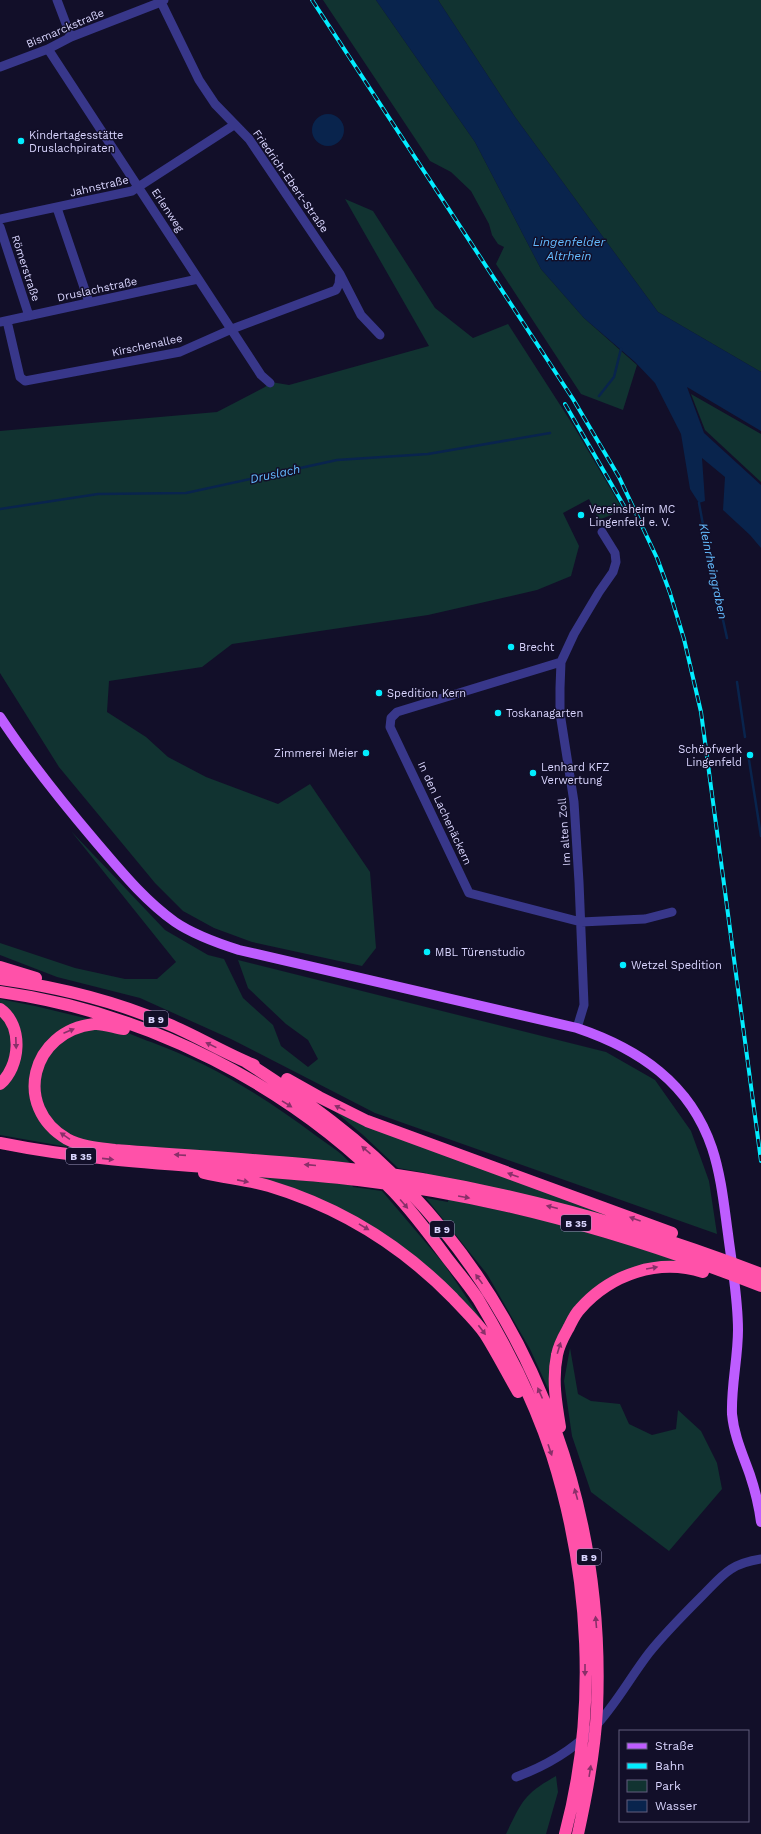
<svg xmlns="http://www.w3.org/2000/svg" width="761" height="1834" font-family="'Work Sans',sans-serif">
  <rect width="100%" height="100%" fill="#120f29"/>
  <path fill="#113331" d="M323 0H376L475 142 541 269 584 318 637 365 623 410 581 394 496 264 504 247 498 244 492 235 489 224 471 191 451 172 430 161Z
    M438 0H761V372L658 312 515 117Z
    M345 199 373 211 435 308 473 338 508 324 573 425 623 510 599 520 589 499 563 513 579 546 571 576 537 590 428 615 232 644 202 667 109 681 107 712 146 737 168 757 206 777 278 804 310 784 370 872 376 948 362 966 252 942 214 928 183 911 155 883 59 767 0 673V431L217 412 265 387 271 382 289 385 429 346Z
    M691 394 761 434V482L705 430Z
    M71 831 165 930 208 955 224 959 243 998 273 1025 281 1046 308 1067 318 1059 308 1040 286 1024 248 988 238 960 606 1052 655 1080 691 1131 709 1181 717 1234 375 1113 231 1039 140 998 57 977 0 955V943L75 968 125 979H157L176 962Z
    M0 999 35 1006 93 1020 50 1038 34 1103 79 1149 0 1135V1089L20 1056 0 1004Z
    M0 1013 7 1022 14 1049 0 1081Z
    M85 1028C95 1029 106 1028 116 1030 128 1032 139 1038 151 1042 209 1063 265 1097 315 1135 327 1144 340 1151 350 1163L86 1142 58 1128 43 1108 39 1080 50 1050Z
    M331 1108 646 1226 426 1175V1173L398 1168 363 1135Z
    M246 1175 352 1185 353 1187 382 1191 444 1264 489 1331 409 1253Z
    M426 1198 448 1202V1199L556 1223 687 1263H657L576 1307 550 1393 530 1349 487 1274Z
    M570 1348 578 1394 591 1401 620 1404 629 1424 652 1435 676 1429 678 1410 701 1431 717 1463 722 1489 669 1551 591 1492 572 1436 564 1381Z
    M556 1776 558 1792 546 1834H506C522 1801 524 1794 556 1776Z"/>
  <path fill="#09244d" d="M376 0H438L515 117 658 312 761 372V431L687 387 704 433 761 485V548L750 535 723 510 725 477 702 458 705 501 699 503 690 489 681 434 655 383 635 362 584 318 541 269 475 142Z
    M312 130a16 16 0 1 1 32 0a16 16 0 1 1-32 0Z"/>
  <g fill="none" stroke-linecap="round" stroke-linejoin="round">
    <path stroke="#09244d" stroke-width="2.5" d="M599 396 614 377 621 349
      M699 503 708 552 727 638
      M0 509 98 494 186 493 337 460 428 454 550 433
      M737 682 745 737
      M749 760 761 836"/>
    <path stroke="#38378a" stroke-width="9" d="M57 0 71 37
      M164 0 161 2 199 80 215 104 249 139 340 274 361 315 380 335
      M48 49 261 375 270 383
      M0 67 48 49 71 37 161 2
      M57 208 89 302
      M0 219 132 191 234 125
      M0 227 29 316
      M7 321 20 377 25 381 180 352 232 329 336 290 339 284 340 274
      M0 322 198 279
      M561 662 397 712 391 718 390 727 469 893 581 922 645 919 672 912
      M577 1028 584 1005 579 882 574 802 560 713V688L561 662 574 634 599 592 613 572 616 562 615 553 602 532
      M516 1777C543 1767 570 1752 591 1731 614 1708 629 1679 649 1653 665 1633 683 1615 701 1597 723 1575 729 1564 761 1559"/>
    <path stroke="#be5dff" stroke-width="10" d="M0 717C29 761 62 802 96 842 120 870 144 900 175 922 194 935 217 943 239 950L577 1028C639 1049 690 1083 712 1148 721 1175 724 1205 728 1234 732 1266 738 1298 738 1330 738 1358 731 1386 732 1414 734 1436 743 1455 750 1475 755 1490 759 1506 761 1522"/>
    <path stroke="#ff51a9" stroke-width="12" d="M0 967 36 978
      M0 979C57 987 115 1001 168 1024 197 1036 224 1053 254 1065
      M0 992C146 1012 290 1085 393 1191 413 1212 430 1235 447 1258 457 1271 469 1285 478 1299 507 1347 534 1401 552 1455 590 1575 598 1711 565 1834
      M0 1009C24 1026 20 1067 0 1084
      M124 1029C115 1028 103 1023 94 1024 31 1031 12 1107 67 1139 82 1147 99 1148 115 1150 217 1158 321 1162 422 1179 538 1199 652 1232 761 1274
      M246 1062C304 1099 362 1140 409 1191 541 1330 605 1518 597 1709 595 1751 587 1793 578 1834
      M287 1079 319 1097 367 1121 672 1233
      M0 1143C118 1167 239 1166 358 1180 496 1196 632 1235 761 1286
      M204 1173C225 1178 248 1180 269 1186 339 1207 402 1246 453 1298 464 1310 476 1321 485 1334 497 1353 507 1373 518 1392
      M560 1427C556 1403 552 1379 557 1355 559 1344 564 1336 569 1327 572 1321 575 1314 580 1309 611 1274 658 1258 703 1272"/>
    <g stroke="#02edff" stroke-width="4">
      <path id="rail" d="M312 0 573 399 619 477 657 558 670 593 684 639 701 712 761 1161
        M565 404 624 506"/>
    </g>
    <use href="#rail" stroke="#120f29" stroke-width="2.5" stroke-dasharray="8" stroke-linecap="butt"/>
  </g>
  <defs><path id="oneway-solid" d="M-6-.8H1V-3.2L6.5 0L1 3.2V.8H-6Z"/></defs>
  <g fill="#883069">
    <use href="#oneway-solid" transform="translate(69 1031) rotate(-23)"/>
    <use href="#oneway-solid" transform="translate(16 1043) rotate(88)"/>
    <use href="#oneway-solid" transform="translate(211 1045) rotate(-154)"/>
    <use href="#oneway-solid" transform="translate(287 1104) rotate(32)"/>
    <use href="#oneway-solid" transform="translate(340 1108) rotate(-154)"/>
    <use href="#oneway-solid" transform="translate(65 1136) rotate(-146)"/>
    <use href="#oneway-solid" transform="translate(366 1150) rotate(-139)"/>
    <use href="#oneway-solid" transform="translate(180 1155) rotate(-176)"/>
    <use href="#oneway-solid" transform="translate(108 1159) rotate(6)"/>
    <use href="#oneway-solid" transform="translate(310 1165) rotate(-175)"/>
    <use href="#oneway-solid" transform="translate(513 1175) rotate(-160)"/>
    <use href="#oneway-solid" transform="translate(243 1181) rotate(11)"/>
    <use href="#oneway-solid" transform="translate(464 1197) rotate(10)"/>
    <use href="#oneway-solid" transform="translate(404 1204) rotate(49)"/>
    <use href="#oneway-solid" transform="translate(552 1207) rotate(-166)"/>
    <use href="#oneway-solid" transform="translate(635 1219) rotate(-160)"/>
    <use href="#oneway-solid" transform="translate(364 1227) rotate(31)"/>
    <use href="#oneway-solid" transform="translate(652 1268) rotate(-10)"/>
    <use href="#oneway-solid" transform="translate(479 1279) rotate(-126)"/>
    <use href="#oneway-solid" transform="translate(482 1330) rotate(53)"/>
    <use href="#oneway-solid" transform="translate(559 1348) rotate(-73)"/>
    <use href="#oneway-solid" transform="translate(540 1393) rotate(-114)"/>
    <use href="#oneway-solid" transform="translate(550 1450) rotate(71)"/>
    <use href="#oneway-solid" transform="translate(576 1494) rotate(-106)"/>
    <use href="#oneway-solid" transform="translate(596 1622) rotate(-95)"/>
    <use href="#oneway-solid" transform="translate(585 1670) rotate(90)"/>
    <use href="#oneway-solid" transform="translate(590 1771) rotate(-81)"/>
  </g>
  <g fill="#02edff" stroke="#120f29" stroke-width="1.5">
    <circle cx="21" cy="141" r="4"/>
    <circle cx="581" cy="515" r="4"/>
    <circle cx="511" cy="647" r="4"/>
    <circle cx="379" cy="693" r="4"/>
    <circle cx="498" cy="713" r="4"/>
    <circle cx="366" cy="753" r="4"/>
    <circle cx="750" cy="755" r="4"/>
    <circle cx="533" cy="773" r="4"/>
    <circle cx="427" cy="952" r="4"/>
    <circle cx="623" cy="965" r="4"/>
  </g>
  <g text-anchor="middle" stroke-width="3" stroke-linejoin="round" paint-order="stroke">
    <g fill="#120f29" stroke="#9e9abf" stroke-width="1">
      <rect x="144" y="1011" width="24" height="16" rx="3"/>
      <rect x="66" y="1148" width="30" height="16" rx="3"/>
      <rect x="561" y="1215" width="30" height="16" rx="3"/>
      <rect x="430" y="1221" width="24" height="16" rx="3"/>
      <rect x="577" y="1549" width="24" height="16" rx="3"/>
    </g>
    <g font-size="10" font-weight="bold" fill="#dad6ff">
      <text x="156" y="1023">B 9</text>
      <text x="81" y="1160">B 35</text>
      <text x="576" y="1227">B 35</text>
      <text x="442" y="1233">B 9</text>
      <text x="589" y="1561">B 9</text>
    </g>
    <g font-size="11" fill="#dad6ff" stroke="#120f29">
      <text transform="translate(65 28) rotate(-23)" y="4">Bismarckstraße</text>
      <text transform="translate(291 181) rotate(55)" y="4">Friedrich-Ebert-Straße</text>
      <text transform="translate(99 186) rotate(-13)" y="4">Jahnstraße</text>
      <text transform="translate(168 210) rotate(57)" y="4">Erlenweg</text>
      <text transform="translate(26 268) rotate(72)" y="4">Römerstraße</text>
      <text transform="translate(97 289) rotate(-12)" y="4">Druslachstraße</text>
      <text transform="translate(147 345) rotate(-12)" y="4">Kirschenallee</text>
      <text transform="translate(445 813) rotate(65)" y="4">In den Lachenäckern</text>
      <text transform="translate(564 832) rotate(-94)" y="4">Im alten Zoll</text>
    </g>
    <g font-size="11" fill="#dad6ff" stroke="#120f29" text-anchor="start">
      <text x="29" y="139">Kindertagesstätte<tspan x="29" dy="13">Druslachpiraten</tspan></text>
      <text x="589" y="513">Vereinsheim MC<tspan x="589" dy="13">Lingenfeld e. V.</tspan></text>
      <text x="519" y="651">Brecht</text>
      <text x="387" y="697">Spedition Kern</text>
      <text x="506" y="717">Toskanagarten</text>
      <text x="742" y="753" text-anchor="end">Schöpfwerk<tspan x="742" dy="13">Lingenfeld</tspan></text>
      <text x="358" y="757" text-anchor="end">Zimmerei Meier</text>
      <text x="541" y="771">Lenhard KFZ<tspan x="541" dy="13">Verwertung</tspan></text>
      <text x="435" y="956">MBL Türenstudio</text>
      <text x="631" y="969">Wetzel Spedition</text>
    </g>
    <g font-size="12" font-style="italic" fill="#64bcff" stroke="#120f29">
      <text x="569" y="246">Lingenfelder<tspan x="569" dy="14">Altrhein</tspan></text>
      <text transform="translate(275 474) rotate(-12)" y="4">Druslach</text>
      <text transform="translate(713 571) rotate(78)" y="4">Kleinrheingraben</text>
    </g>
  </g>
  <rect x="619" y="1730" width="130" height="92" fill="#120f29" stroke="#625f7f"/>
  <rect x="627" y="1743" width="20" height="6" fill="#be5dff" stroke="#625f7f"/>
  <text x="655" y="1750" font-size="12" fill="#dad6ff">Straße</text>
  <rect x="627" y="1763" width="20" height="6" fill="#02edff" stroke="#625f7f"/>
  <text x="655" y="1770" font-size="12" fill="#dad6ff">Bahn</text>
  <rect x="627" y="1780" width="20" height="12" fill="#113331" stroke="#625f7f"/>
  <text x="655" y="1790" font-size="12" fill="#dad6ff">Park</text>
  <rect x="627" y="1800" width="20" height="12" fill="#09244d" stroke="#625f7f"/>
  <text x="655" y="1810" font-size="12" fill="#dad6ff">Wasser</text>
</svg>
